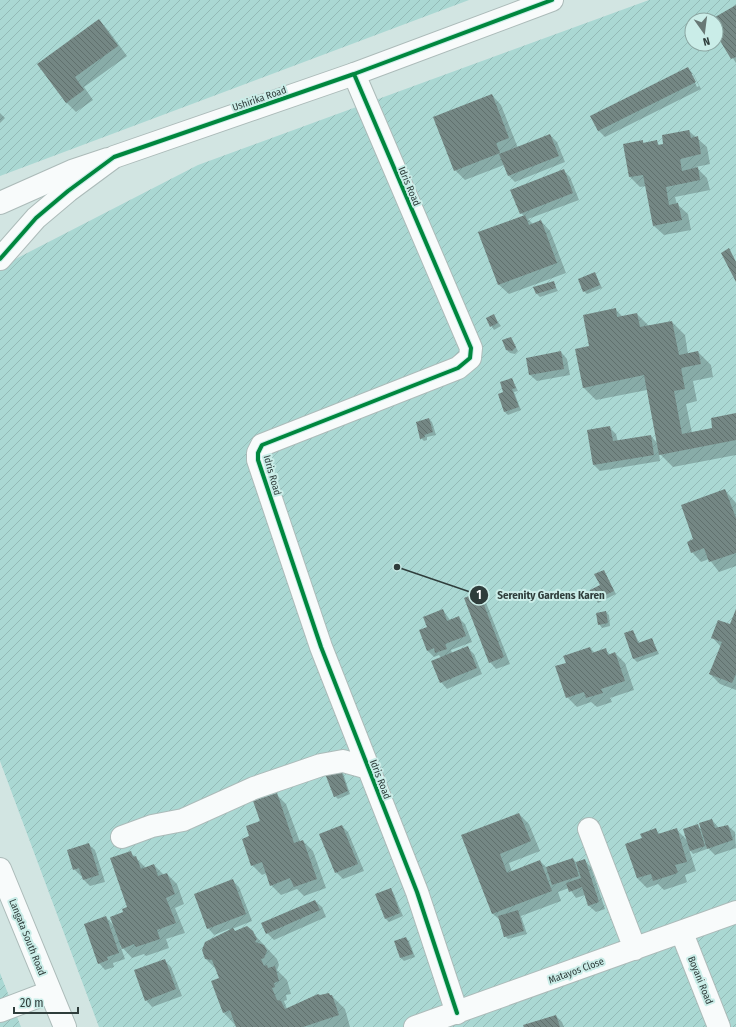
<svg xmlns="http://www.w3.org/2000/svg" width="736" height="1027" font-family="'Fira Sans Condensed',sans-serif">
  <defs>
    <pattern id="garden-furrows" width="10" height="10" patternUnits="userSpaceOnUse"><rect width="10" height="10" fill="#aad8d3"/><path d="M-1 1l2-2M0 10L10 0M9 11l2-2" fill="none" stroke="#93bab6"/></pattern>
    <pattern id="building-back-hatch" width="6" height="6" patternUnits="userSpaceOnUse"><rect width="6" height="6" fill="#748784"/><path d="M-1 5l2 2M0 0l6 6M5-1l2 2" fill="none" stroke="#60706d"/></pattern>
  </defs>
  <rect width="100%" height="100%" fill="#d2e5e2"/>
  <path fill="url(#garden-furrows)" fill-rule="evenodd" d="M0 0H469L0 176Z
    M649 0H736V1027H99L0 761V267L198 165ZM692 20H716V44H692Z
    M0 973 21 1027H0Z"/>
  <path fill="#0003" fill-rule="evenodd" d="M736 6V63L716 32V20H712Z
    M99 20 108 30 127 56 84 87 93 100 76 112 67 103 39 64Z
    M688 68 694 75 701 89 605 137 599 131 592 116ZM691 74H693L699 86 697 87Z
    M492 95 501 105 518 148 550 135 557 142 565 162 515 182 508 175 504 165 465 180 455 170Z
    M0 113 5 118 0 123Z
    M689 131 707 147 710 164 696 167 707 178 710 190 675 197 677 204 688 214 691 230 664 235 654 226 646 186 640 187 630 177 624 145 642 141 645 144 656 141 660 146Z
    M563 170 570 177 579 200 528 219 533 224 541 221 550 231 566 273 509 294 499 285 480 233 524 216 521 213Z
    M595 273 602 288 587 294 584 291Z
    M553 282 558 291 540 297 537 294 534 288Z
    M615 309 623 317 637 314 650 327 672 322 685 335 688 354 698 352 711 365 713 377 693 381 697 401 686 404 692 433 714 429 736 414V455L673 467 659 453 660 461 600 471 594 465 610 428 616 434 618 442 651 436 658 444 647 390 596 400 583 387 590 347Z
    M493 315 501 326 494 330 487 319Z
    M511 338 518 351 515 354 510 353 507 350Z
    M561 352 567 359 570 375 537 381 530 375Z
    M512 379 518 391 514 392 521 410 508 415 505 412 499 395 505 393Z
    M429 419 432 422 436 435 427 437V440L424 441 421 438Z
    M725 490 736 503V566L719 572 709 559 701 562 692 552 695 540Z
    M604 571 616 594 598 603 591 591 601 586Z
    M479 593 485 600 510 664 496 669 490 662Z
    M443 610 450 620 458 617 465 624 472 642 451 650 452 653 467 647 474 654 482 674 447 689 441 682V658L439 655 434 657 428 651V628Z
    M606 612 609 615 610 626 602 628 599 624Z
    M736 612V690L720 684 710 674 721 647 712 637 731 626Z
    M633 631 640 644 652 639 659 654 637 662 634 659Z
    M590 648 595 653 605 650 611 655 615 653 625 663 634 690 610 698 612 702 597 707 591 702 577 707 567 697V663Z
    M342 770 350 794 338 799 335 796Z
    M276 794 286 804 300 842 303 841 313 851 326 888 304 896 297 889 281 895 271 885 267 873 262 875 252 865 250 837Z
    M519 814 529 824 540 851 509 863 512 872 540 861 547 868 573 859 577 863 584 860 591 867 605 909 596 912 589 906 585 895 576 898 569 888 558 892 561 901 521 916 527 934 508 939 505 936 501 921 493 914 462 836Z
    M712 820 719 828 728 826 735 832 736 848 715 855 706 846 707 849 693 854 689 849 696 871 685 875 687 882 685 883 664 890 658 884 647 888 637 878 627 844 643 839 656 830 660 834 676 829 687 840 697 825 703 831Z
    M342 826 348 832 364 871 343 879 336 872Z
    M88 844 95 850 105 882 90 886 84 880 83 875 81 876 74 869Z
    M130 852 146 868 154 865 164 875 167 874 177 884 184 904 175 908 185 933 166 939 169 948 146 956 144 954 132 958 120 945 125 959 113 963 114 967 105 970 99 963 106 917 114 926 129 907Z
    M232 880 239 887 252 921 232 929 235 932H252L277 959 279 965 277 970 287 980 291 994 286 995 287 1000 284 1001 287 1009 332 996 345 1009 350 1027H237L223 1012 220 979 216 969 206 959 230 931 229 929 214 935 208 928Z
    M390 889 393 892 403 916 389 922 386 919 377 895Z
    M315 901 322 907 326 917 274 940 267 933Z
    M406 938 409 941 415 957 404 961 401 958Z
    M164 960 171 967 182 996 152 1007 146 1000Z
    M556 1016 562 1022 564 1027H525Z"/>
  <path fill="url(#building-back-hatch)" d="M736 5V57L731 59 716 34V20H710Z
    M99 19 118 46 75 77 84 90 66 103 37 64Z
    M688 67 696 82 598 131 590 116Z
    M492 94 509 138 496 143 500 153 454 171 433 117Z
    M689 130 691 138 698 136 701 154 680 159 682 171 698 167 700 180 666 187 669 205 678 203 682 220 653 226 643 175 629 177 623 144 643 140V143L657 140 658 145 663 144 662 135Z
    M550 134 559 156 508 176 499 154Z
    M564 169 573 193 520 214 510 190Z
    M525 215 529 225 541 220 557 263 498 285 478 232Z
    M729 248 736 262V282L721 253Z
    M595 272 600 285 583 292 578 279Z
    M554 281 556 288 536 294 533 287Z
    M616 308 617 317 637 313 640 327 672 321 679 355 698 351 701 364 681 368 685 389 674 391 682 434 712 428 711 418 736 413V440L659 455 644 375 583 388 575 349 589 346 583 315Z
    M494 314 498 323 490 327 486 318Z
    M511 337 516 347 512 351 506 350 502 340Z
    M561 351 564 369 529 375 526 358Z
    M512 378 516 388 512 389 519 407 504 412 498 394 503 392 500 382Z
    M429 418 433 432 424 435 425 437 420 439 416 422Z
    M610 426 613 441 651 435 654 455 593 465 587 430Z
    M725 489 736 518V553L709 562 704 548 691 553 687 542 693 539 681 505Z
    M604 570 614 591 594 600 590 590 600 585 594 574Z
    M479 592 504 657 489 663 464 598Z
    M443 609 447 621 459 616 466 636 445 644 447 649 435 653 434 648 427 651 419 630 427 627 423 617Z
    M736 609V674L732 683 709 674 722 642 711 638 718 620 730 624Z
    M606 611 608 623 598 625 596 613Z
    M633 630 638 643 652 638 657 651 633 659 624 633Z
    M468 646 477 668 440 683 431 661Z
    M590 647 592 653 606 648 608 655 615 652 625 681 601 689 603 693 586 698 584 692 566 698 555 666 566 663 563 656Z
    M339 765 348 791 334 797 324 771Z
    M277 793 294 843 303 840 317 879 294 887 290 878 270 886 262 862 251 866 242 839 249 836 246 826 260 821 253 801Z
    M519 813 531 841 500 854 507 873 540 860 552 891 492 914 461 835Z
    M712 819 715 828 728 825 733 840 707 849 699 823Z
    M698 824 705 846 690 851 683 829Z
    M342 825 358 864 335 873 319 834Z
    M656 828 658 834 677 828 687 862 675 865 678 872 675 874 653 881 651 874 637 878 625 844 642 838 640 834Z
    M89 843 99 875 83 880 79 868 73 870 67 850Z
    M131 851 133 857 136 856 141 869 154 864 158 876 167 873 175 894 166 898 176 923 157 930 160 939 136 947 134 944 122 949 110 917 123 912 122 909 127 907 110 858Z
    M573 858 579 876 552 885 546 867Z
    M585 859 599 902 588 906 582 887 569 892 566 883 581 878 576 862Z
    M233 879 246 914 207 929 194 894Z
    M391 888 400 913 385 919 375 894Z
    M315 900 320 910 266 934 261 923Z
    M518 910 524 931 504 937 498 916Z
    M106 916 119 953 107 957 108 960 98 964 84 924Z
    M247 926 253 931 257 939 255 942 264 945 267 951 264 958 261 959 264 966 267 965 268 968 275 966 279 981 274 983 275 987 272 988 277 1000 281 1001 285 1009 318 994 320 995 329 993 330 995H332L339 1015 303 1027H236L230 1010 223 1013 211 981 219 978 212 960 205 959 202 950 205 942 233 928 235 931Z
    M406 937 413 954 400 958 394 941Z
    M165 959 176 989 145 1001 134 970Z
    M556 1015 560 1027H524L523 1025Z"/>
  <g fill="none" stroke-linecap="round" stroke-linejoin="round">
    <g stroke="#acbbb9" stroke-width="24">
      <path id="street" d="M354 74 471 348 470 358 458 368 262 445 258 453V460L321 647 417 892 457 1013
        M0 203 72 171 108 159
        M589 829 635 949
        M122 837 152 826 183 820 254 788 321 765 343 761 368 768
        M682 933 719 1027
        M0 1011 50 992
        M415 1027 736 912"/>
    </g>
    <g stroke="#acbbb9" stroke-width="24">
      <path id="secondary" d="M0 259 36 218 68 191 114 157 354 74 552 0
        M0 869 65 1027"/>
    </g>
    <use href="#street" stroke="#f8fbfb" stroke-width="22"/>
    <use href="#secondary" stroke="#f8fbfb" stroke-width="22"/>
    <g stroke="#caede8" stroke-width="6">
      <path id="cycleway" d="M354 74 471 348 470 358 458 368 262 445 258 453V460L321 647 417 892 457 1013
        M0 259 36 218 68 191 114 157 354 74 552 0"/>
    </g>
    <use href="#cycleway" stroke="#00873e" stroke-width="4"/>
  </g>
  <g text-anchor="middle" stroke-width="4" stroke-linejoin="round" paint-order="stroke">
    <g font-size="10" fill="#2f3d3b" stroke="#caede8">
      <text transform="translate(259 98) rotate(-19)" y="4">Ushirika Road</text>
      <text transform="translate(410 186) rotate(67)" y="4">Idris Road</text>
      <text transform="translate(273 475) rotate(74)" y="4">Idris Road</text>
      <text transform="translate(381 779) rotate(69)" y="4">Idris Road</text>
      <text transform="translate(28 937) rotate(68)" y="4">Langata South Road</text>
      <text transform="translate(576 970) rotate(-20)" y="4">Matayos Close</text>
      <text transform="translate(701 980) rotate(68)" y="4">Boyani Road</text>
    </g>
  </g>
  <path fill="none" stroke="#2f3d3b" stroke-width="1.5" d="M397 567L479 595"/>
  <g fill="#2f3d3b" stroke="#caede8" stroke-width="1.5">
    <circle cx="397" cy="567" r="4"/>
    <circle cx="479" cy="595" r="10"/>
  </g>
  <g font-size="12" text-anchor="middle" font-weight="bold" fill="#fff">
    <text x="479" y="599">1</text>
  </g>
  <g font-size="11" text-anchor="middle" font-weight="bold" fill="#2f3d3b" stroke="#caede8" stroke-width="4" stroke-linejoin="round" paint-order="stroke">
    <text x="551" y="599">Serenity Gardens Karen</text>
  </g>
  <g transform="translate(704 32) rotate(166)"><circle r="19" fill="#caede8" stroke="#8ca7a3"/>
  <path d="M0-3L7 15L0 10L-7 15Z" fill="#687875"/>
  <text y="-6" font-size="11" font-weight="bold" text-anchor="middle" fill="#2f3d3b">N</text>
  </g>
  <path d="M14 1007v6h64v-6" fill="none" stroke="#2f3d3b" stroke-width="2"/>
  <text x="20" y="1007" font-size="12" fill="#2f3d3b" stroke="#caede8" stroke-width="3" paint-order="stroke">20 m</text>
</svg>
